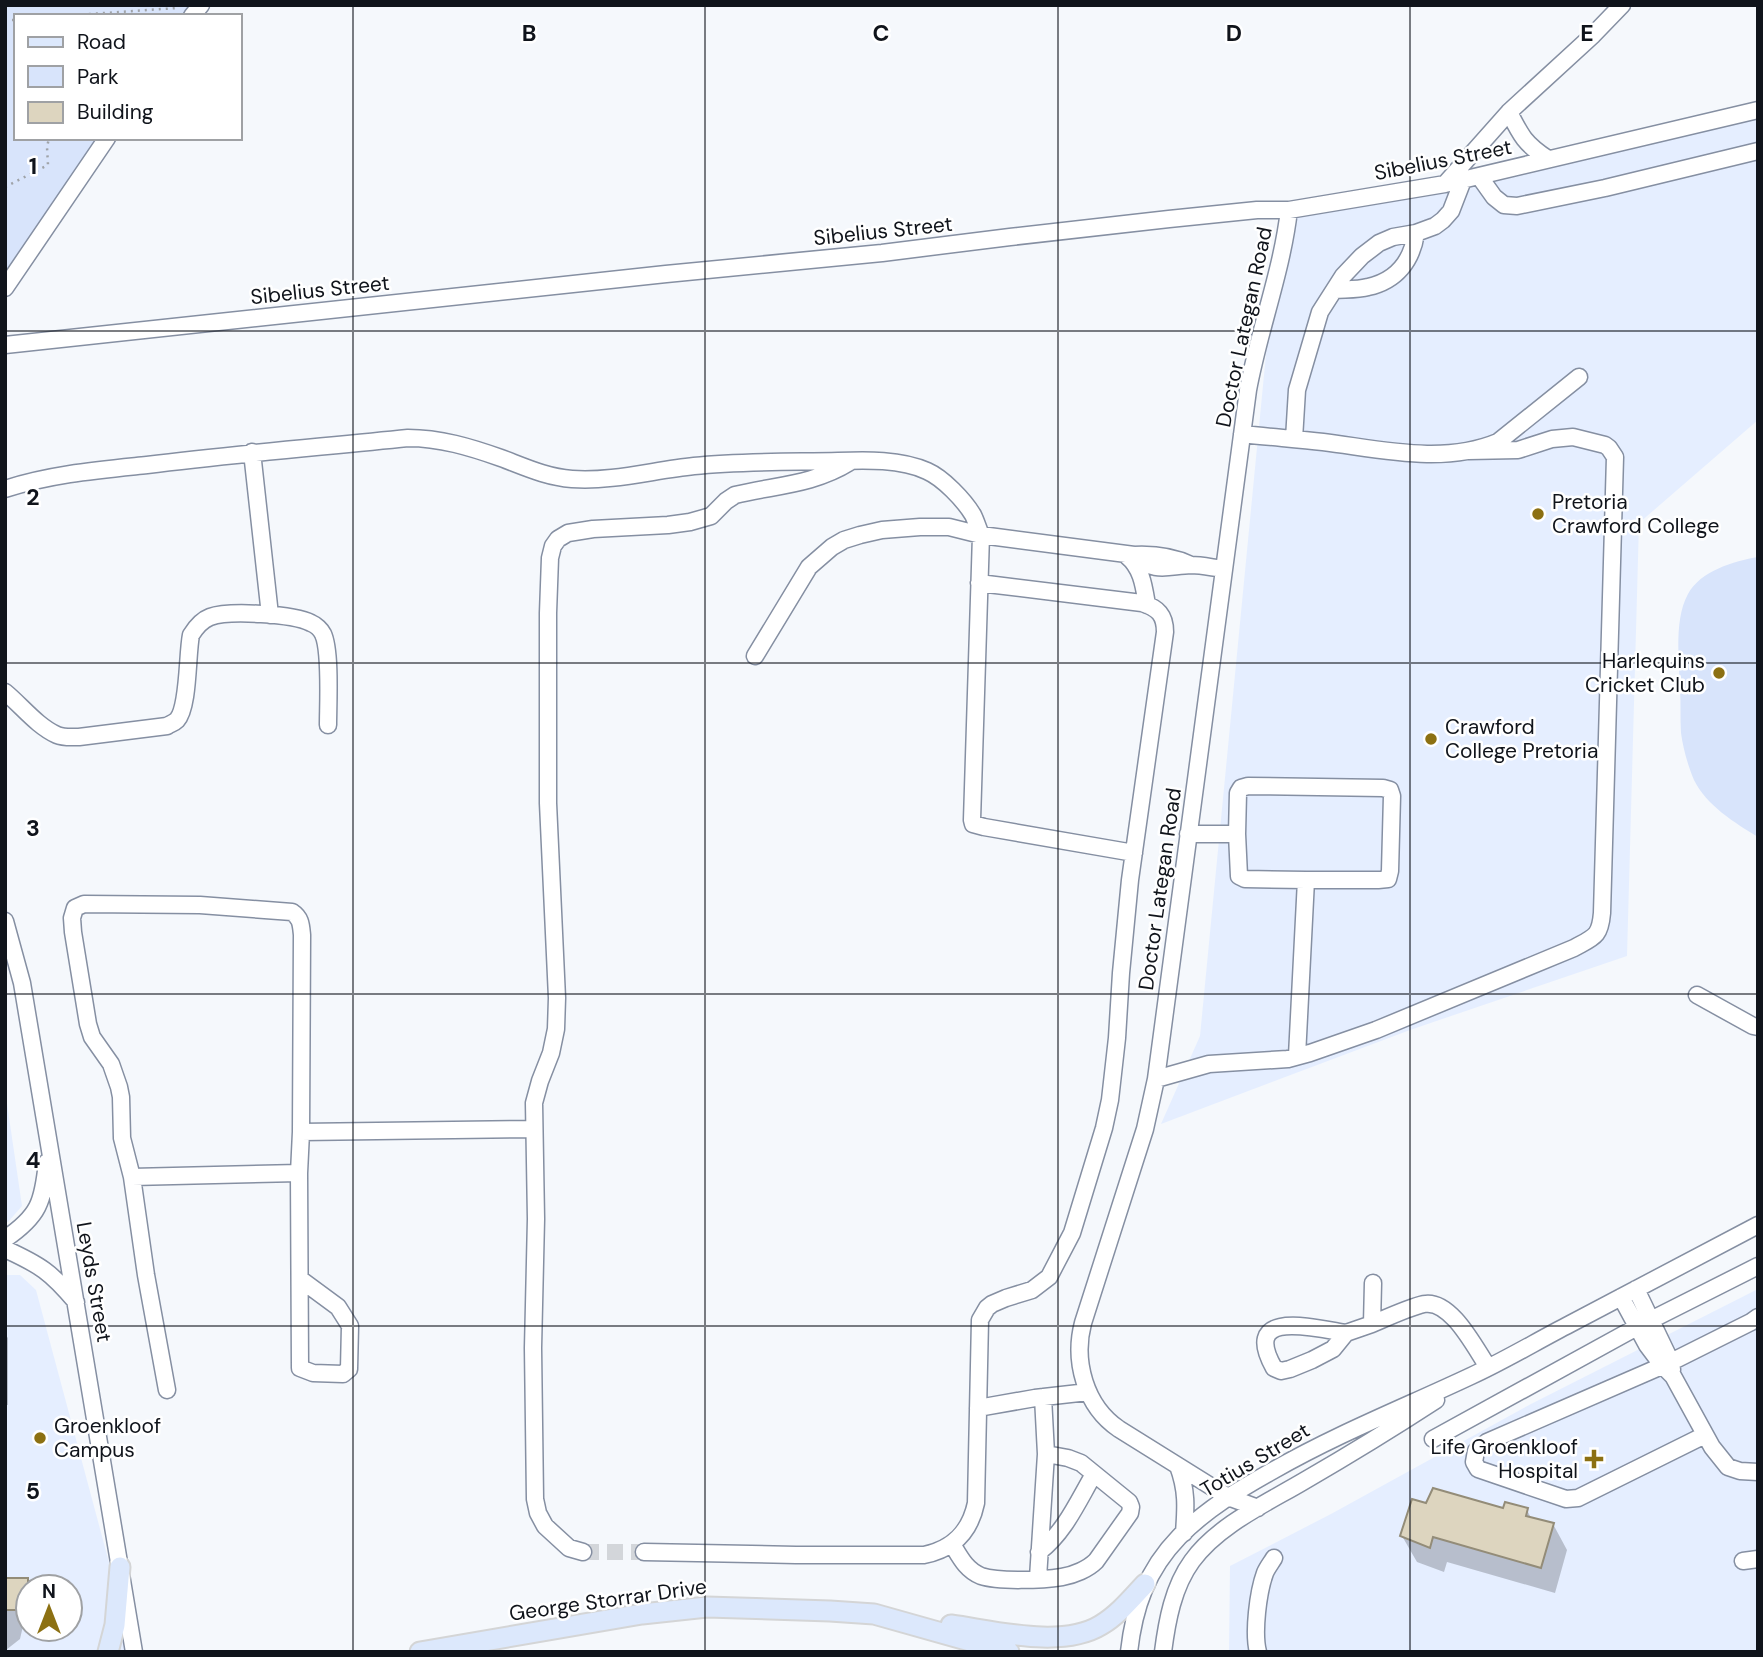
<svg xmlns="http://www.w3.org/2000/svg" width="1763" height="1657" font-family="'DM Sans',sans-serif">
  <rect width="100%" height="100%" fill="#f5f8fc"/>
  <path fill="#e5eeff" fill-rule="evenodd" d="M1758 107V420L1639 523 1627 956 1410 1030 1161 1124 1200 1036 1280 210Z
    M5 1090 22 1206 8 1222H5Z
    M5 1275H20L36 1290 133 1652H5ZM28 1587H70V1629H28Z
    M1758 1289V1652H1229L1230 1566 1331 1514 1531 1404Z"/>
  <path fill="#d8e4fb" d="M5 5H194L186 16H16V138H102L5 277Z
    M1758 557V837C1735 823 1706 805 1694 780 1688 766 1683 748 1681 733 1680 719 1681 704 1680 690 1679 661 1674 619 1688 594 1700 571 1734 561 1758 557Z"/>
  <path fill="#0003" d="M5 1334 8 1338V1405H5Z
    M1427 1505 1527 1510 1532 1520 1553 1524 1567 1550 1555 1593 1447 1562 1444 1572 1417 1562 1402 1536Z
    M5 1580H32L36 1587H28V1626H23L20 1639 6 1650Z"/>
  <path fill="#ddd5bf" stroke="#938c78" stroke-width="2" d="M1433 1488 1503 1508 1505 1502 1528 1508 1526 1516 1554 1523 1541 1568 1433 1537 1430 1548 1400 1536 1412 1499 1426 1503Z
    M5 1578H28V1610H5Z"/>
  <g fill="none" stroke-linecap="round" stroke-linejoin="round">
    <path stroke="#d3d6da" stroke-width="16" stroke-dasharray="16 8" stroke-linecap="butt" d="M583 1552H644"/>
    <g stroke="#858fa2" stroke-width="19">
      <path id="minor" d="M192 16 201 5
        M1509 112C1521 136 1525 144 1548 159
        M1479 176 1494 197 1504 205 1517 206 1605 188 1758 151
        M1445 184 1509 112 1593 35 1622 5
        M5 288 107 138
        M1334 290C1345 289 1357 290 1368 287 1396 281 1412 261 1416 233
        M5 345 666 274 882 253 1010 237 1169 219 1257 210H1289L1445 184 1758 110
        M1242 434C1269 437 1296 439 1323 442 1380 449 1443 465 1498 442L1579 377
        M1294 439 1297 390 1320 312 1343 276 1362 256 1379 243 1393 237 1416 233 1435 226 1443 220 1451 211 1463 180
        M252 452 270 615
        M5 489C51 474 99 470 147 465 234 454 321 447 408 438 440 438 470 447 501 458 525 467 546 477 572 479 612 482 654 470 694 466 741 461 790 462 838 461 866 460 901 459 927 471 943 478 964 500 973 515 976 521 978 528 981 535L972 820 973 824 984 827 1134 853
        M1134 555C1155 574 1167 566 1191 565 1202 565 1214 568 1224 569
        M1127 556C1142 568 1144 587 1147 605
        M755 656 809 567 832 547 844 540 860 535 882 530 920 527H949L981 535 1134 555C1154 554 1172 556 1191 565
        M5 692C22 706 37 726 57 735 64 738 72 737 79 737L167 726C170 724 174 723 177 720 189 707 187 654 191 635 196 627 202 620 210 617 229 610 294 614 311 623 316 625 321 630 323 634 331 651 328 705 328 725
        M1188 834H1237L1238 793 1241 788 1248 786 1383 788 1390 790 1392 796 1390 871 1388 879 1378 880H1306L1297 1056
        M1237 834 1239 876 1245 879 1306 880
        M5 921 22 983 134 1652
        M1697 995 1753 1026 1758 1027
        M1156 1079 1209 1064 1288 1059 1310 1053 1376 1030 1574 948C1594 937 1600 937 1602 913L1615 457 1609 448 1605 445 1573 437 1552 439 1518 450 1468 451
        M132 1177 299 1173
        M5 1239C39 1216 43 1202 47 1162
        M5 1249C40 1265 51 1272 76 1302
        M300 1279 338 1307 350 1326 349 1369 343 1374 313 1373 300 1368 299 1173 301 1132 534 1129
        M1373 1283 1372 1324C1386 1318 1410 1307 1424 1304 1451 1299 1475 1348 1488 1367
        M1636 1289 1671 1362 1672 1370
        M1621 1297 1647 1345 1662 1365 1673 1376 1712 1447 1728 1467 1740 1471 1758 1472
        M1346 1333C1315 1328 1240 1308 1274 1368L1281 1371 1290 1369 1312 1360 1333 1349 1346 1333 1372 1324
        M167 1390 146 1275 132 1177 122 1138 121 1097 119 1087 111 1064 92 1037 88 1024 73 932 72 918 75 908 84 904 200 905 292 912C301 918 301 925 302 935L301 1132
        M978 1408 1035 1398 1088 1392
        M1705 1435 1578 1498 1566 1499 1478 1469 1474 1462 1476 1451 1487 1442 1671 1362 1751 1322 1758 1317
        M1433 1439 1637 1327 1758 1266
        M1178 1466C1187 1490 1186 1507 1184 1533
        M1258 1508 1228 1497 1119 1429C1085 1406 1073 1361 1083 1323L1145 1129 1156 1079 1248 390C1259 330 1282 271 1289 210
        M952 1544C960 1557 966 1570 981 1576 999 1582 1043 1580 1062 1577 1074 1575 1088 1569 1096 1561L1130 1513 1131 1507 1129 1502 1081 1463 1068 1458 1046 1454
        M583 1552 569 1548 545 1526 538 1513 535 1499 533 1348 536 1219 534 1103 540 1081 551 1053 556 1029 557 998 548 803V613L550 558 553 546 558 539 568 533 593 529 668 525 690 522 711 516 726 501 735 495C776 485 813 485 850 462
        M644 1552 796 1555H924C953 1549 970 1532 976 1503L980 1320 987 1308 992 1304 1006 1298 1032 1290 1049 1277 1072 1233 1104 1128 1110 1100 1117 1038 1121 973 1130 880 1165 632C1165 615 1158 608 1142 603L979 583
        M1039 1552C1065 1532 1078 1501 1094 1474
        M1743 1561 1758 1559
        M1038 1578 1046 1454 1043 1397
        M1129 1652C1134 1607 1147 1570 1179 1537 1206 1509 1240 1489 1274 1470 1337 1434 1405 1407 1471 1376 1504 1361 1537 1341 1570 1324 1632 1291 1695 1258 1758 1225
        M1163 1652C1167 1621 1173 1587 1192 1561 1218 1525 1267 1503 1304 1481 1349 1455 1393 1428 1436 1400
        M1258 1652C1253 1633 1258 1592 1265 1573 1267 1568 1271 1563 1274 1558"/>
    </g>
    <g stroke="#d4d5d6" stroke-width="23">
      <path id="major" d="M951 1625C995 1631 1062 1649 1101 1625 1118 1615 1132 1598 1145 1584
        M108 1652 115 1625 120 1567
        M420 1652 642 1614 707 1607 830 1611 874 1614 1009 1652"/>
    </g>
    <path stroke="#9fa3a8" stroke-width="2.5" stroke-dasharray="2 5" stroke-linecap="butt" d="M61 16 177 8
      M5 20H16
      M5 187 48 165 47 147 49 138"/>
    <use href="#minor" stroke="#fff" stroke-width="16"/>
    <use href="#major" stroke="#dce8fc" stroke-width="19"/>
  </g>
  <path fill="none" stroke="#10141b" stroke-width="2" stroke-opacity="0.55" d="M353 5V1652M705 5V1652M1058 5V1652M1410 5V1652M5 331H1758M5 663H1758M5 994H1758M5 1326H1758"/>
  <g fill="#8c7012" stroke="#fff" stroke-width="2.5">
    <circle cx="1538" cy="514" r="7"/>
    <circle cx="1719" cy="673" r="7"/>
    <circle cx="1431" cy="739" r="7"/>
    <circle cx="40" cy="1438" r="7"/>
    <path d="M1590.5 1448.5h7v7h7v7h-7v7h-7v-7h-7v-7h7z"/>
  </g>
  <g text-anchor="middle" stroke-width="5" stroke-linejoin="round" paint-order="stroke">
    <g font-size="21" fill="#10141b" stroke="#fff">
      <text transform="translate(1443 160) rotate(-11)" y="7">Sibelius Street</text>
      <text transform="translate(883 231) rotate(-6)" y="7">Sibelius Street</text>
      <text transform="translate(320 290) rotate(-6)" y="7">Sibelius Street</text>
      <text transform="translate(1244 327) rotate(-78)" y="7">Doctor Lategan Road</text>
      <text transform="translate(1160 889) rotate(-82)" y="7">Doctor Lategan Road</text>
      <text transform="translate(94 1282) rotate(80)" y="7">Leyds Street</text>
      <text transform="translate(1255 1460) rotate(-31)" y="7">Totius Street</text>
      <text transform="translate(608 1600) rotate(-8)" y="7">George Storrar Drive</text>
    </g>
    <g font-size="21" fill="#10141b" stroke="#fff" text-anchor="start">
      <text x="1552" y="509">Pretoria<tspan x="1552" dy="24">Crawford College</tspan></text>
      <text x="1705" y="668" text-anchor="end">Harlequins<tspan x="1705" dy="24">Cricket Club</tspan></text>
      <text x="1445" y="734">Crawford<tspan x="1445" dy="24">College Pretoria</tspan></text>
      <text x="54" y="1433">Groenkloof<tspan x="54" dy="24">Campus</tspan></text>
      <text x="1578" y="1454" text-anchor="end">Life Groenkloof<tspan x="1578" dy="24">Hospital</tspan></text>
    </g>
  </g>
  <g font-size="23" text-anchor="middle" font-weight="bold" fill="#10141b" stroke="#fff" stroke-width="5" stroke-linejoin="round" paint-order="stroke">
    <text x="529" y="41">B</text>
    <text x="881" y="41">C</text>
    <text x="1234" y="41">D</text>
    <text x="1587" y="41">E</text>
    <text x="33" y="174">1</text>
    <text x="33" y="505">2</text>
    <text x="33" y="836">3</text>
    <text x="33" y="1168">4</text>
    <text x="33" y="1499">5</text>
  </g>
  <rect width="1763" height="1657" fill="none" stroke="#10141b" stroke-width="14"/>
  <rect x="14" y="14" width="228" height="126" fill="#ffffff" stroke="#9fa1a4" stroke-width="2"/>
  <rect x="28" y="37" width="35" height="10" fill="#dce8fc" stroke="#9fa1a4" stroke-width="2"/>
  <text x="77" y="49" font-size="21" fill="#10141b">Road</text>
  <rect x="28" y="66" width="35" height="21" fill="#d8e4fb" stroke="#9fa1a4" stroke-width="2"/>
  <text x="77" y="84" font-size="21" fill="#10141b">Park</text>
  <rect x="28" y="102" width="35" height="21" fill="#ddd5bf" stroke="#9fa1a4" stroke-width="2"/>
  <text x="77" y="119" font-size="21" fill="#10141b">Building</text>
  <g transform="translate(49 1608)"><circle r="33" fill="#ffffff" stroke="#9fa1a4" stroke-width="2"/>
  <path d="M0-5L12 26L0 18L-12 26Z" fill="#8c7012"/>
  <text y="-10" font-size="19" font-weight="bold" text-anchor="middle" fill="#10141b">N</text>
  </g>
</svg>
